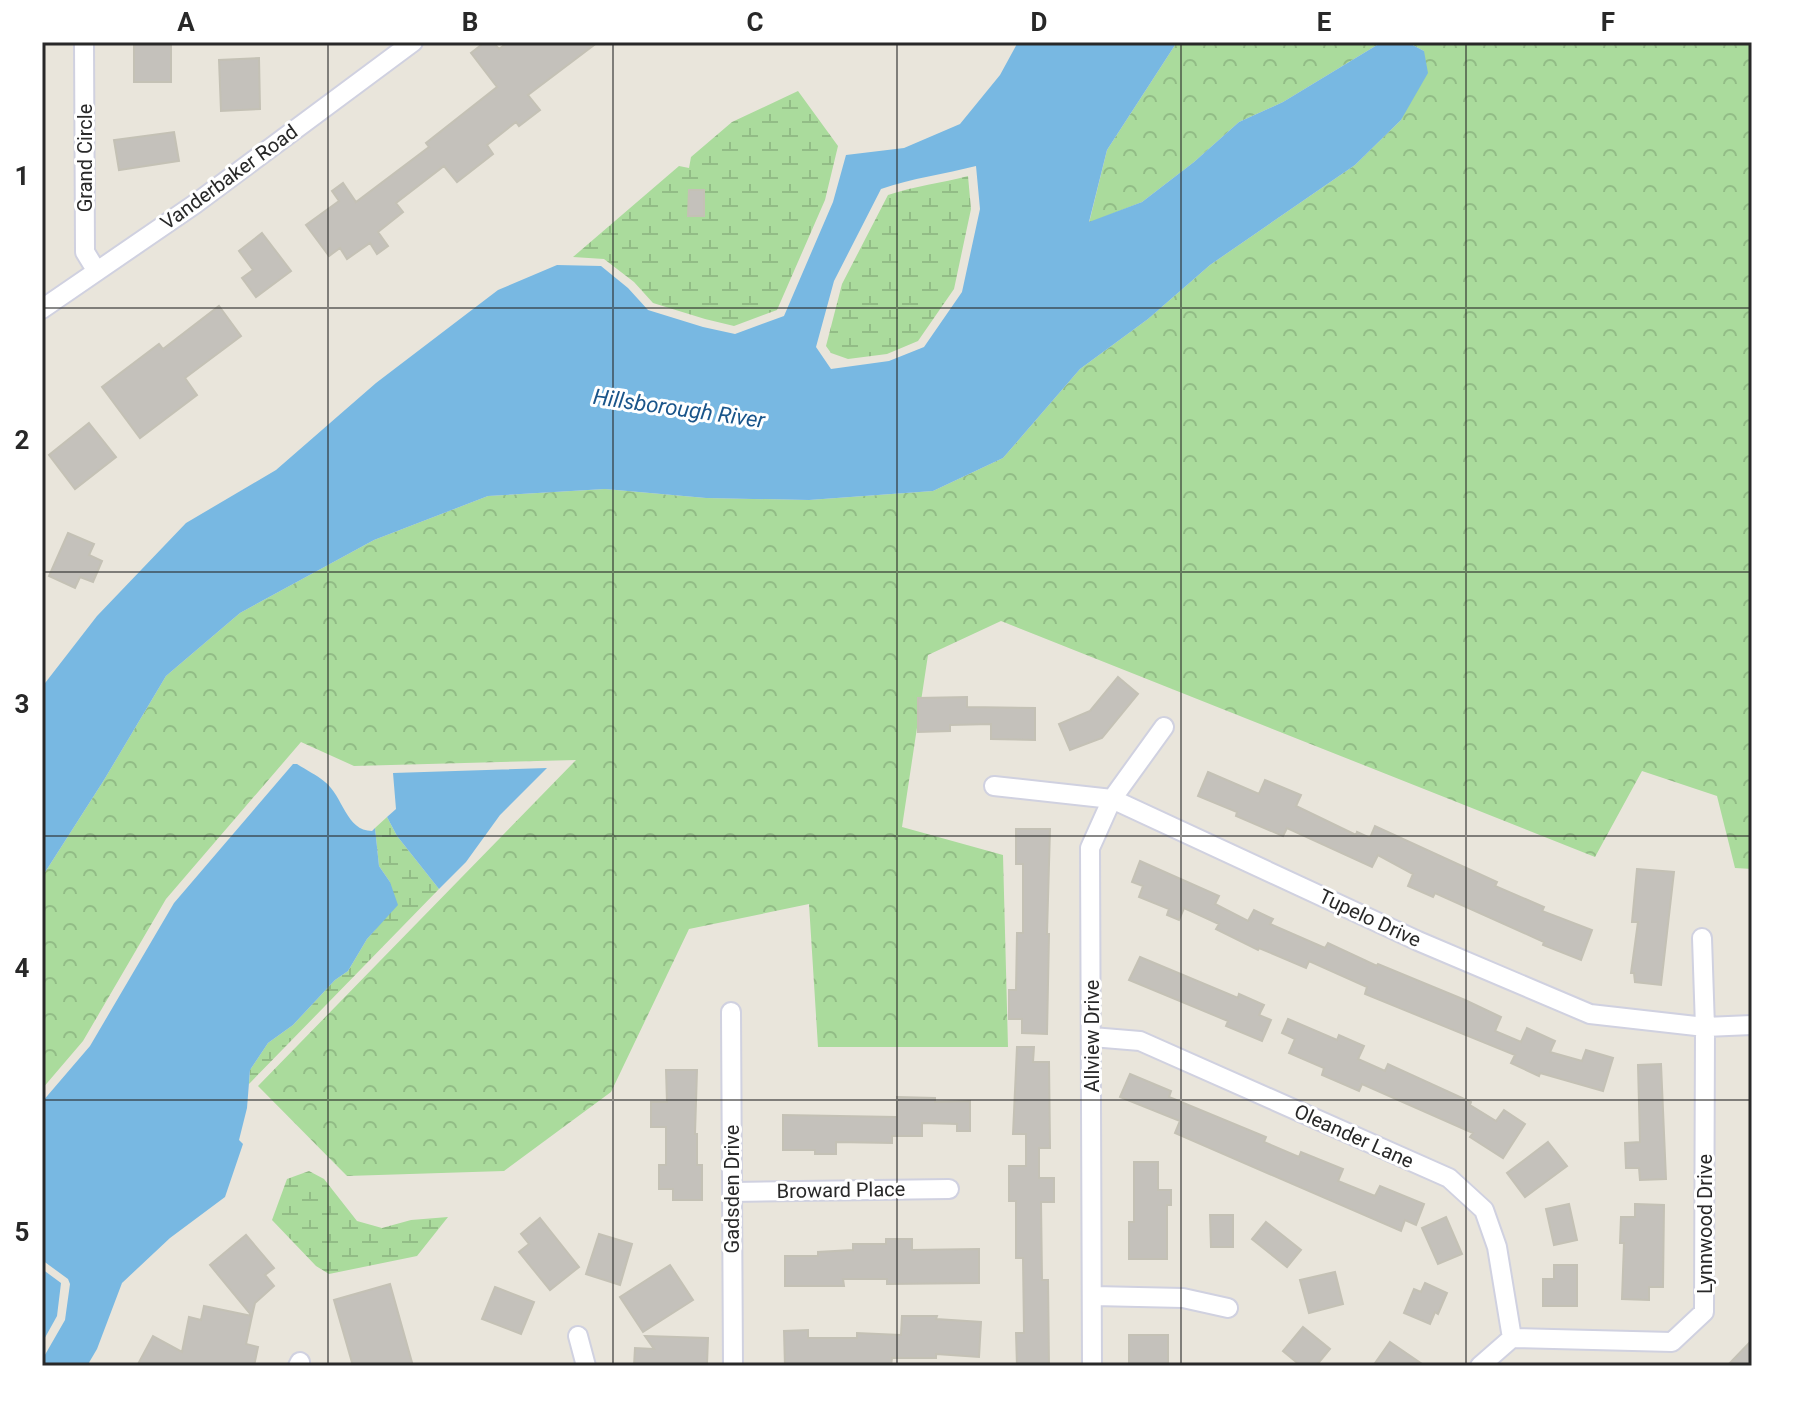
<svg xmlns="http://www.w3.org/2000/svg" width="1794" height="1408" font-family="Roboto,sans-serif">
  <defs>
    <pattern id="forest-crowns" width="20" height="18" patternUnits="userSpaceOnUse" patternTransform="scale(2)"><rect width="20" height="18" fill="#aadb9c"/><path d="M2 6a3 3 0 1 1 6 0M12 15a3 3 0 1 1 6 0" fill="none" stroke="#92bc86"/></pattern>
    <pattern id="wetland-marsh" width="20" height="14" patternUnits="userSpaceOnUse" patternTransform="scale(2)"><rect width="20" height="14" fill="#aadb9c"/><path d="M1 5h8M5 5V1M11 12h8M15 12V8" fill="none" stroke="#92bc86"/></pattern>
  </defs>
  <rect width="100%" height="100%" fill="#e9e5db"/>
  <path fill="url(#forest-crowns)" d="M1177 42H1382L1283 102 1239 122 1194 162 1142 202 1089 223 1107 150Z
    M1407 42H1752V869L1735 868 1717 796 1642 771 1595 857 1001 621 928 655 902 827 1003 855 1008 1047H818L809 904 689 929 611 1092 504 1171 347 1176 258 1086 576 760 354 766 301 742 166 899 83 1041 42 1089V877L104 780 166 676 240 613 374 540 488 496 605 489 706 498 809 500 933 491 1003 458 1080 369 1148 319 1210 265 1355 165 1401 120 1424 51Z"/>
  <path fill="url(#wetland-marsh)" d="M798 91 838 146 825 200 777 310 734 326 705 319 653 303 634 282 604 259 573 257 679 166 689 168 691 157 732 122Z
    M968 176 971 209 954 289 918 341 887 354 848 359 831 353 826 346 842 284 888 195C914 186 942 183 968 176Z
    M387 817 397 836 439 889 249 1084 250 1070 268 1043 293 1025 335 980 348 971 367 939 375 930 390 882 379 866 375 828Z
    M309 1171 324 1179 357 1221 382 1228 411 1220 448 1217 417 1256 329 1274 316 1266 272 1220 287 1179Z"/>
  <path fill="#78b8e2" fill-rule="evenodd" d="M1018 42H1177L1107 150 1089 222 1142 202 1194 162 1239 122 1283 102 1382 42H1407L1424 51 1428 73 1401 120 1355 165 1210 265 1148 319 1080 369 1003 458 933 491 809 500 706 498 605 489 488 496 374 540 240 613 166 676 104 780 42 877V687L97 616 186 523 276 470 376 383 498 290 557 265 601 266 628 288 648 310 703 327 735 334 784 316 833 202 846 155 904 148 960 124 1000 75ZM976 166 980 209 962 292 924 347 889 361 831 369 816 347 834 281 881 189C912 178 945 174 976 166Z
    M293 764H297C306 770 317 775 325 782 343 796 346 831 372 831L375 828 379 866 390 882 398 905 367 939 348 971 335 980 293 1025 268 1043 250 1070 247 1108 239 1140 243 1144 225 1197 170 1238 122 1283 97 1349 87 1366H42V1360L65 1320 70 1284 68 1279 42 1260V1102L90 1046 174 903Z
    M547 768 500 815 466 862 439 889 397 836 387 817 396 809 393 773Z
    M42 1269 61 1283 57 1316 42 1343Z"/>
  <path fill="#c4c1bb" stroke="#c4c1b5" stroke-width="2" d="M134 42H171V82H134Z
    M485 42H493L499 49 508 42H598L528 95 540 110 519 126 516 122 487 145 493 154 457 182 444 166 396 203 403 212 378 232 388 246 377 254 370 243 347 259 340 248 329 256 306 225 339 201 332 191 343 183 356 202 429 147 426 143 497 87 471 53Z
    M259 58 260 109 221 111 219 60Z
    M174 132 179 161 119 170 114 140Z
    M689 190H704V216H688Z
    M262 233 291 271 256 297 242 278 253 270 239 251Z
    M219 306 241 336 185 378 197 395 140 438 102 387 159 344 163 349Z
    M89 423 116 457 75 489 49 455Z
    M68 533 94 544 89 555 102 561 93 582 80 577 75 588 49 576Z
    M1118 677 1138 694 1102 738 1070 750 1059 724 1090 711Z
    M967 697V707L1035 708V740L991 739V724L950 725V731L918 732V698Z
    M1208 772 1259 794 1265 780 1301 795 1296 806 1356 835 1357 832 1370 838 1375 826 1497 882 1495 886 1544 907 1542 911 1592 930 1581 960 1543 945 1544 942 1435 893 1433 897 1408 886 1413 874 1378 855 1372 867 1287 828 1283 836 1236 816 1237 812 1198 796Z
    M1016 829H1050L1047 934H1049L1047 1034 1022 1033V1019H1009V990H1016L1017 933H1023V864H1016Z
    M1140 861 1219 896 1215 904 1248 921 1254 910 1273 919 1270 924 1325 948 1328 943 1377 966 1378 964 1465 1000 1501 1017 1495 1031 1521 1042 1527 1028 1555 1041 1550 1052 1582 1061 1586 1050 1613 1058 1603 1091 1540 1073 1539 1076 1511 1063 1515 1055 1365 994 1367 987 1309 961 1306 968 1259 948 1258 950 1216 929 1219 924 1184 908 1179 920 1167 915 1169 909 1139 897 1143 886 1132 882Z
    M1637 869 1674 872 1661 985 1635 982 1634 973H1631L1638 922H1632Z
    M1140 957 1238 998 1239 994 1264 1005 1259 1015 1271 1020 1262 1041 1226 1026 1228 1021 1129 980Z
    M1288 1019 1337 1040 1339 1035 1364 1046 1358 1059 1385 1071 1388 1064 1471 1102 1470 1105 1496 1121 1504 1110 1525 1124 1503 1158 1470 1137 1473 1133 1362 1084 1359 1091 1322 1075 1324 1068 1289 1053 1295 1039 1282 1033Z
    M1017 1047H1034L1033 1062H1049L1050 1148H1039V1178H1054V1202H1041L1042 1280H1048L1049 1366H1017L1016 1333H1024L1023 1258H1016V1201H1009V1166H1026V1134H1013Z
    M1661 1064 1666 1179 1640 1180 1639 1168H1626L1625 1143 1640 1142 1638 1065Z
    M666 1070H697L695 1134H697V1165H702V1200H673V1189H659V1165H666V1127H651V1102H667Z
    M1130 1074 1171 1091 1169 1097 1266 1137 1264 1142 1299 1157 1301 1152 1343 1169 1338 1181 1375 1196 1380 1186 1424 1204 1416 1225 1405 1220 1401 1231 1175 1133 1180 1121 1120 1097Z
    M897 1097 935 1098V1102L970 1101V1131H957V1124L922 1123V1136H892V1143L836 1142V1154H815V1150H783V1115L897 1117Z
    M1548 1142 1567 1166 1525 1197 1507 1173Z
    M1134 1162H1158V1190H1171V1205H1167V1259H1129V1222H1134Z
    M1569 1204 1577 1240 1554 1245 1546 1209Z
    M1635 1204 1664 1205 1663 1287H1649V1300L1622 1299 1624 1243H1620L1621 1217H1635Z
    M1210 1215H1233V1247H1211Z
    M1446 1217 1462 1254 1438 1264 1422 1228Z
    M540 1218 579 1267 550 1290 519 1252 529 1244 521 1234Z
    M1266 1222 1301 1250 1287 1267 1252 1239Z
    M599 1234 632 1244 620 1285 586 1274Z
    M246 1235 274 1268 265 1275 274 1286 255 1303 252 1316 210 1265Z
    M886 1239H912V1250L979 1249V1283L887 1284V1279H843L844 1286H785V1256H818V1252L853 1250V1244H886Z
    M670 1265 693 1300 643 1332 620 1297Z
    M1554 1265H1577V1306H1543V1279H1554Z
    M1335 1272 1343 1304 1309 1313 1300 1280Z
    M1425 1283 1447 1293 1438 1314 1435 1312 1430 1324 1404 1313 1414 1289 1421 1292Z
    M390 1284 413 1366H353L334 1300Z
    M495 1287 534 1302 521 1334 482 1319Z
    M204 1306 252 1316 246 1344 258 1347 254 1366H137L153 1336 182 1352 189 1317 201 1320Z
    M902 1316H937L936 1319 981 1322 979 1357 936 1354V1358H892L891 1366H785L784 1331 808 1330V1338H857V1333L901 1335Z
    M1303 1327 1330 1349 1316 1366H1301L1283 1351Z
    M1129 1335H1168V1366H1129Z
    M645 1336 708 1338 707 1364 634 1366 635 1348 654 1349Z
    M1752 1340V1366H1727Z
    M1390 1342 1425 1366H1373Z"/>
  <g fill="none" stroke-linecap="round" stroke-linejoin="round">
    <g stroke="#d0d1e0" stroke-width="22">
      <path id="minor" d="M84 42 85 252 96 270
        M42 309 195 204 413 42
        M994 786 1112 799 1418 941 1590 1014 1705 1027 1752 1025
        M731 1012 733 1366
        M1092 1037 1140 1041 1449 1178 1484 1210 1497 1247 1512 1338
        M733 1192 949 1189
        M1094 1296 1183 1298 1228 1308
        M578 1336 586 1366
        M298 1366 300 1362
        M1092 1366 1090 848 1112 799 1164 727
        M1480 1366 1512 1338 1672 1342 1704 1312 1705 1027 1702 938"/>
    </g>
    <use href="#minor" stroke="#fff" stroke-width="18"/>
  </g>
  <path fill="none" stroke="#282828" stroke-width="2" stroke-opacity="0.55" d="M328 42V1366M613 42V1366M897 42V1366M1181 42V1366M1466 42V1366M42 308H1752M42 572H1752M42 836H1752M42 1100H1752"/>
  <g text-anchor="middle" stroke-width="6" stroke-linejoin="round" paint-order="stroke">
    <g font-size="20" fill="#282828" stroke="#fff">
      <text transform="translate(85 158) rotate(-90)" y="7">Grand Circle</text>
      <text transform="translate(229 177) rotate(-36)" y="7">Vanderbaker Road</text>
      <text transform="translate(1370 918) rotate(25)" y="7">Tupelo Drive</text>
      <text transform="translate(1092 1036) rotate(-90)" y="7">Allview Drive</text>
      <text transform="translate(1354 1136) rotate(24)" y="7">Oleander Lane</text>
      <text transform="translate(732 1189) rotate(-90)" y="7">Gadsden Drive</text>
      <text transform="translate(841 1190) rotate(-1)" y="7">Broward Place</text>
      <text transform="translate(1705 1224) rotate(-90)" y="7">Lynnwood Drive</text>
    </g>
    <g font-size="22" font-style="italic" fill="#1a558a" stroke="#fff">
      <text transform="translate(679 408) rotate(8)" y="8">Hillsborough River</text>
    </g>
  </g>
  <rect width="1794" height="1408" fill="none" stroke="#ffffff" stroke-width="88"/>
  <rect x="44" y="44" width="1706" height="1320" fill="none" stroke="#282828" stroke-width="3"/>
  <g font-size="26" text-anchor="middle" font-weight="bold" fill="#282828">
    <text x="186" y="31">A</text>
    <text x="470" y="31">B</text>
    <text x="755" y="31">C</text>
    <text x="1039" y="31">D</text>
    <text x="1324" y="31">E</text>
    <text x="1608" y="31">F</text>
    <text x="22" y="185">1</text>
    <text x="22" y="449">2</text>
    <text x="22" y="713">3</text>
    <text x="22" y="977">4</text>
    <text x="22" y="1241">5</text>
  </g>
</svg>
